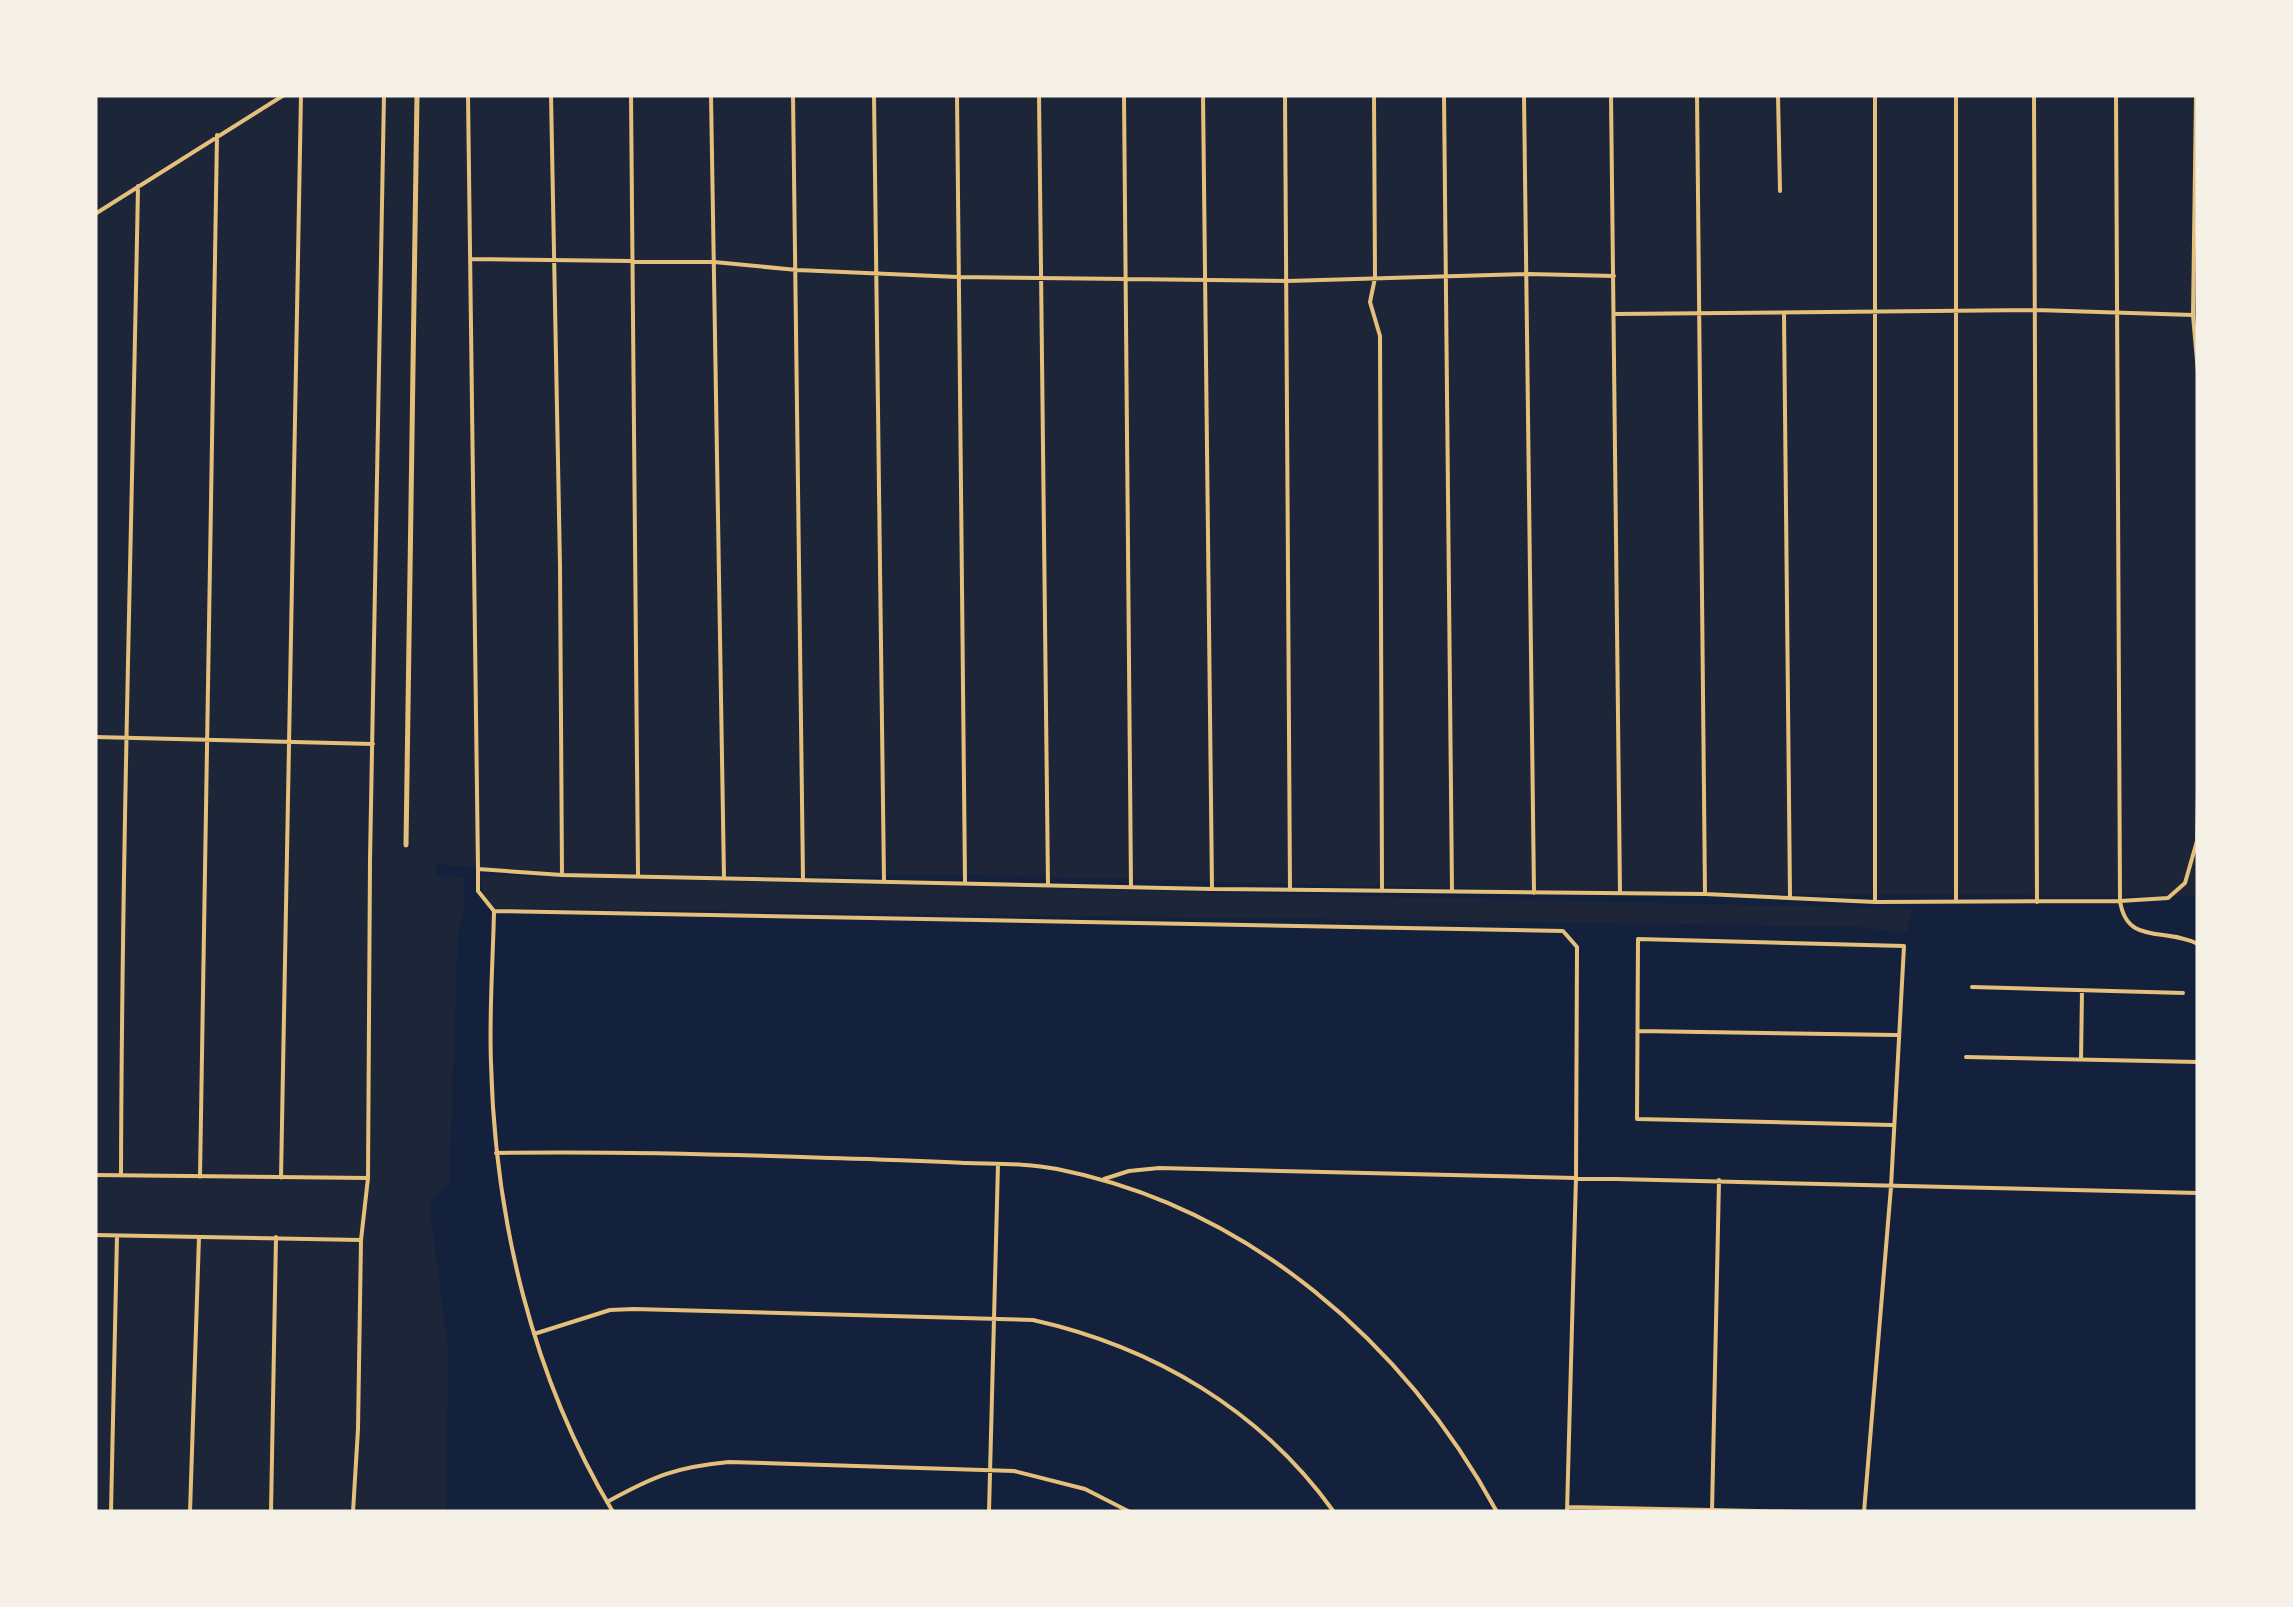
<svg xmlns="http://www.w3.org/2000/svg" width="2293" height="1607" font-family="'PT Sans Narrow',sans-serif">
  <rect width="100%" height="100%" fill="#14213d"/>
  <path fill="#1d2539" d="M95 95H2196L2198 896 1620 893 980 875H562L437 864 436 875 464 878V912L458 932 449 1184 429 1203 448 1351 446 1512H95Z
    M480 875 1913 909 1906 933 1859 927 1757 925 486 908Z"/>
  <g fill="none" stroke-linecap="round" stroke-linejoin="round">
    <path stroke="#e5c07b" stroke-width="4" d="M468 95 478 869 562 875 1212 889 1705 894 1875 902 2120 901 2168 898 2185 883 2197 841 2198 792
      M551 95 560 566 562 875
      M631 95 638 875
      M711 95 724 878
      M793 95 803 879
      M874 95 884 881
      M957 95 965 882
      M1039 95 1048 885
      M1124 95 1131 887
      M1203 95 1212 889
      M1285 95 1290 890
      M1374 95 1375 278 1370 302 1380 336 1382 888
      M1444 95 1452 891
      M1524 95 1534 893
      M1611 95 1620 893
      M1697 95 1705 894
      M1778 95 1780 191
      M1875 95V902
      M1956 95V900
      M2034 95 2037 902
      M2116 95 2120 901C2127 946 2165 927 2198 944
      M2196 95 2193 315 2198 372
      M95 214 284 95
      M470 259 714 262 797 270 958 277 1126 279 1287 281 1529 274 1614 276
      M1615 314 2036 310 2193 315
      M1784 314 1790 896
      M95 737 373 744
      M478 869V891L494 911 1563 931 1577 947 1576 1177 1567 1512
      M494 911C493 961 489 1012 491 1063 495 1219 532 1377 613 1512
      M1972 987 2183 993
      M1638 1031 1897 1035
      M1966 1057 2198 1062
      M2081 1060 2082 991
      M496 1153C607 1151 718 1154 829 1158 875 1159 920 1161 966 1163 996 1164 1027 1163 1057 1169 1249 1207 1405 1343 1497 1512
      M95 1175 368 1178
      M121 1175C122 845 132 516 138 186
      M200 1177 217 135
      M281 1178 301 95
      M1104 1179 1129 1171 1159 1168 2198 1193
      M95 1235 361 1240
      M534 1334 610 1310 634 1309 1033 1320C1154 1347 1261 1410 1334 1512
      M607 1502C654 1476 676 1467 729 1462L1014 1471 1085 1489 1130 1512
      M1568 1507 1808 1512
      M111 1512 117 1236
      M190 1512 199 1237
      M271 1512 276 1237
      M353 1512 358 1429 361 1240 368 1178 370 860 384 95
      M989 1512 998 1164
      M1712 1512 1719 1180
      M1864 1512 1891 1187 1904 946 1638 939 1637 1119 1892 1125"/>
    <path stroke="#e5c07b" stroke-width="5" d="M406 845 417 95"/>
  </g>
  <rect width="2293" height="1607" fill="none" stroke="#f6f1e7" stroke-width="195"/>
</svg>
